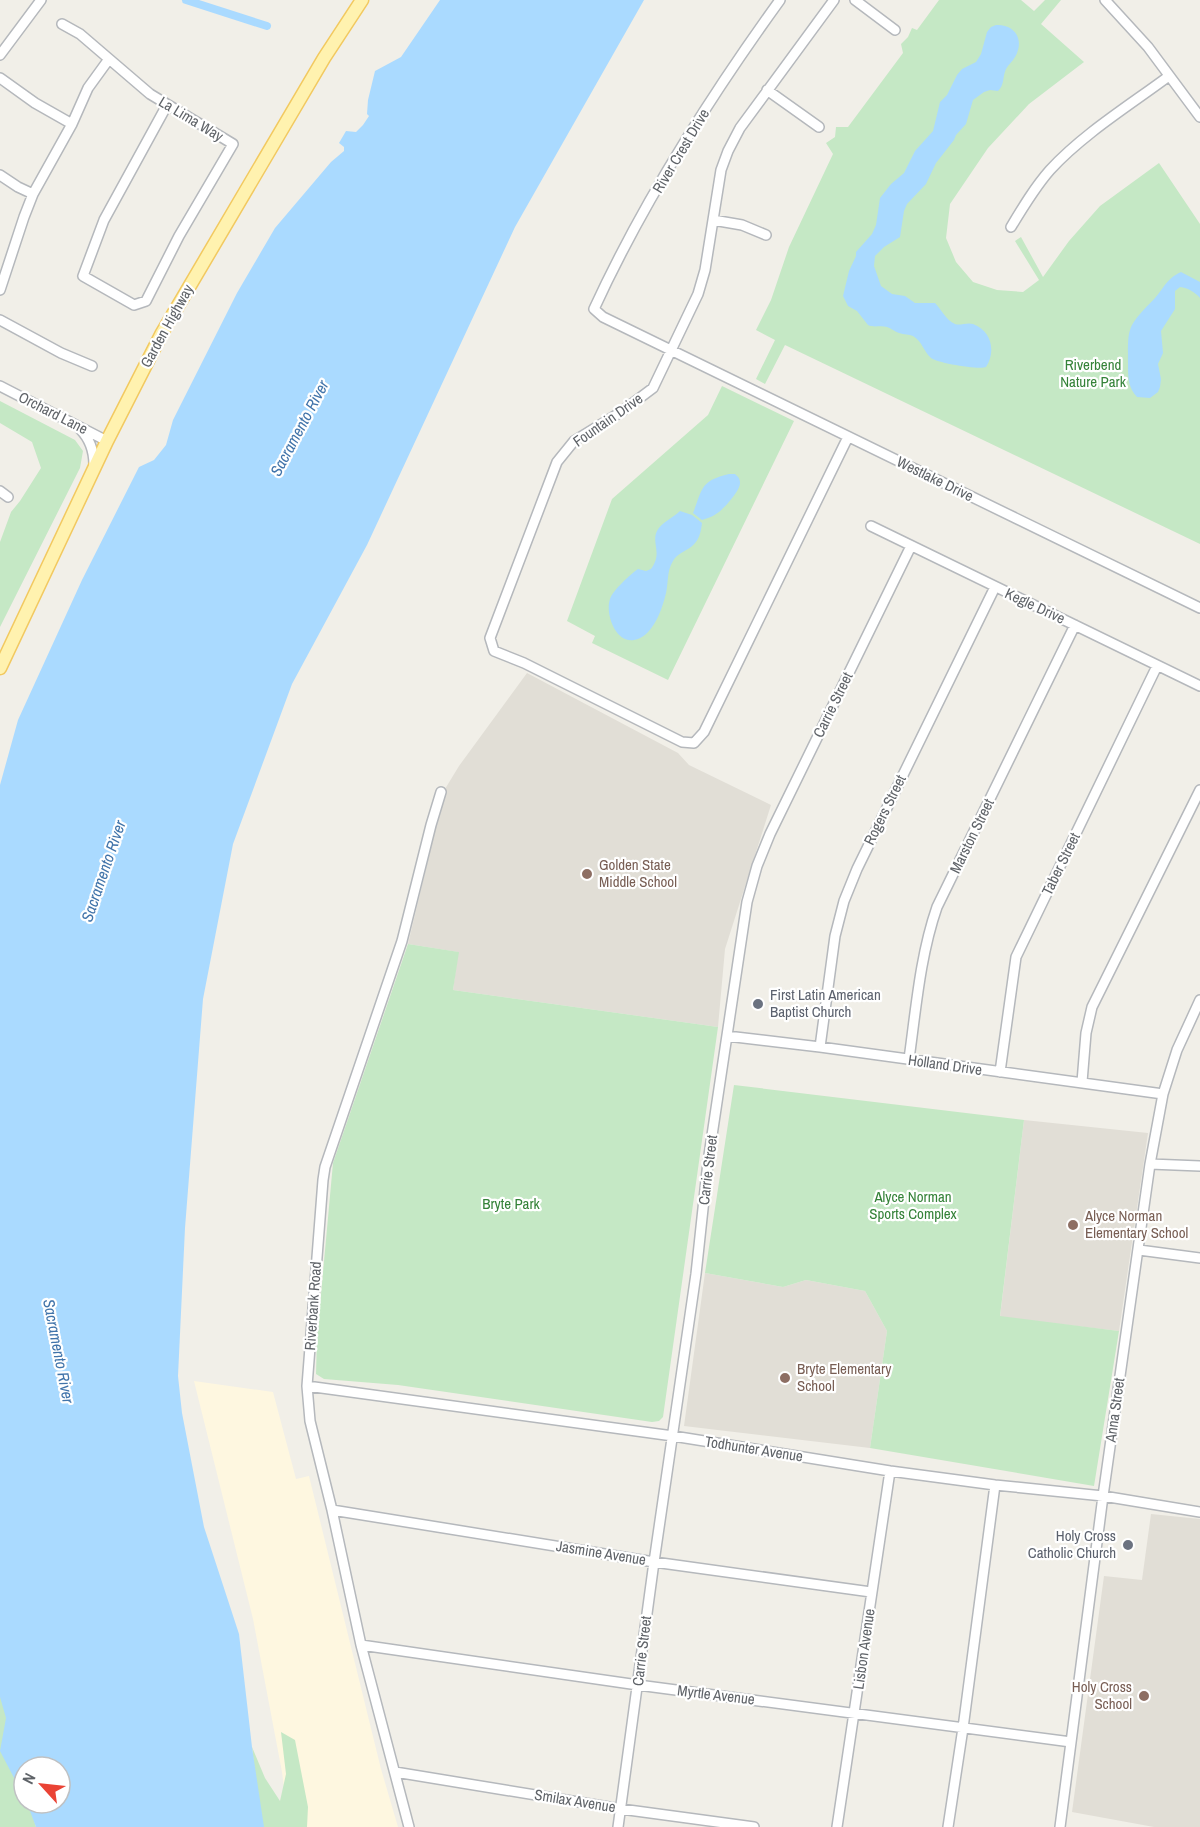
<svg xmlns="http://www.w3.org/2000/svg" width="1200" height="1827" font-family="'Archivo Narrow',sans-serif">
  <rect width="100%" height="100%" fill="#f1efe8"/>
  <path fill="#fef7e0" d="M194 1381 273 1392 296 1479 309 1476 381 1769 398 1827H289L282 1772 253 1619Z"/>
  <path fill="#e1ded6" d="M527 673 678 753 689 765 771 805 725 949 718 1027 453 990 458 952 408 944 445 789 459 766Z
    M1024 1120 1148 1133 1119 1331 1000 1317Z
    M705 1273 783 1287 806 1280 865 1291 887 1331 870 1448 684 1426Z
    M1151 1514 1200 1519V1827H1154L1072 1812 1104 1576 1142 1580Z"/>
  <path fill="#c5e8c5" d="M939 0H1021L1034 11 1045 0H1061L1041 24 1084 62 1029 104 988 148 950 204 946 238 956 262 973 282 997 290 1023 292 1039 280 1015 241 1021 237 1043 277 1069 241 1100 206 1159 163 1200 224V544L785 345 765 384 756 379 775 340 756 330 771 300 789 247 833 154 826 143 835 137 836 127H848L903 53 901 44 908 37 912 28 917 30Z
    M722 386 794 421 668 680 592 643 595 636 567 621 612 499 708 415Z
    M0 401 75 440 83 451 80 468 0 627V542L11 512 20 501 41 468 32 442 0 423Z
    M408 944 459 952 453 990 718 1027 663 1417 659 1421 652 1422 398 1385 324 1379 316 1374 317 1338 333 1163Z
    M734 1085 1024 1120 1000 1316 1119 1331 1094 1486 870 1448 887 1331 865 1291 806 1280 783 1287 705 1273Z
    M0 1693 24 1783V1803H29L36 1827H0Z
    M281 1732 295 1740 308 1807 307 1827H261L252 1747 265 1778 280 1801 286 1774Z"/>
  <path fill="#aadaff" d="M440 0H644L515 227 367 545 292 684 233 844 203 999 185 1228 178 1376 182 1413 204 1527 239 1634 252 1747 264 1827H36L27 1803H60V1767H24V1797L0 1751 6 1718 0 1697V785L18 720 82 580 139 467 154 460 166 445 173 420 237 293 275 228 331 162 344 151V147L339 143 346 131 356 132 363 125 369 116 367 114 368 100 375 71 401 57Z
    M996 25C1015 24 1025 40 1015 57 1013 61 1008 65 1006 69 1002 78 1005 84 998 91L990 90 984 92 973 100 966 124 956 135 954 140 936 163 926 184 907 204 904 211 900 237 884 247 875 256 874 266 881 286 892 294 905 296 915 303H935C941 309 946 320 955 324 960 326 967 322 973 324 992 331 996 352 986 367 979 370 937 363 931 358 924 352 922 341 913 336 909 334 904 335 899 333 895 332 891 328 887 327 880 325 874 328 868 325L857 311 848 306 843 296 849 271 856 256V252L872 234 876 225 880 198 891 184 904 173 915 151 933 131 940 102 947 95 957 75 962 69 976 62 981 54 987 32 991 27Z
    M1181 272 1200 282V298C1195 292 1188 288 1180 287L1175 291V309L1161 331 1163 353 1158 364 1161 379 1160 387 1158 392 1150 398 1137 397C1129 389 1128 378 1128 367 1128 326 1126 328 1155 298 1165 287 1166 279 1181 272Z
    M729 474H735C738 477 740 478 740 483 740 491 723 510 716 514 712 517 707 518 702 520L693 513C703 488 700 481 729 474Z
    M680 511 692 515 702 523C701 532 699 541 691 547 684 552 677 554 673 561 666 572 669 585 665 597 661 612 652 637 634 640 615 643 605 613 610 599 613 590 631 574 638 569L646 571 651 569C663 553 651 543 657 531 662 522 673 518 680 511Z"/>
  <g fill="none" stroke-linecap="round" stroke-linejoin="round">
    <path stroke="#aadaff" stroke-width="8" d="M186 0 267 26"/>
    <g stroke="#b5b8bc" stroke-width="12">
      <path id="minor" d="M780 0C710 97 644 200 594 309L603 317 1200 608
        M834 0 740 128 728 151 721 170 705 270 698 294 653 388 621 412 574 441 557 462 490 638 494 651 524 663 682 742 694 743 704 732 848 437
        M855 0 895 30
        M1105 0 1148 47 1200 117
        M62 24 80 34 150 94 233 144 179 236 146 301 134 305 83 276 104 220 167 105
        M0 55 41 0
        M0 78 35 103 72 124
        M767 90 819 127
        M0 175 18 187 33 194
        M713 220 742 225 766 235
        M1011 227C1023 207 1035 187 1050 170 1083 134 1130 105 1169 76
        M0 290 24 217 33 194 72 124 88 88 109 59
        M0 320 61 353 92 366
        M0 386 107 441
        M80 429C90 439 94 451 94 465
        M0 491 8 497
        M871 526 1200 686
        M727 1036 820 1047 1163 1094
        M820 1047 835 936 844 901 857 869 995 587
        M909 1059C916 1009 920 956 937 907L1075 625
        M1000 1072 1016 957 1157 666
        M1082 1082 1086 1033 1092 1007 1200 790
        M1150 1164 1200 1166
        M1139 1250 1200 1258
        M307 1386 673 1436 890 1471 995 1485 1103 1496 1200 1512
        M332 1510 654 1562 871 1592
        M361 1645 638 1685 1071 1742
        M395 1772 621 1809 754 1827
        M409 1827 361 1645 332 1510 310 1421 307 1386 323 1180 325 1167 402 941 431 825 441 792
        M618 1827 654 1562 696 1274 708 1162 747 902 757 866 770 834 911 546
        M837 1827 890 1471
        M948 1827 963 1728 995 1485
        M1060 1827 1103 1496 1150 1164 1163 1094 1177 1050 1200 1000"/>
    </g>
    <g stroke="#f2c960" stroke-width="15">
      <path id="major" d="M0 668 107 441 162 333 324 58 362 0"/>
    </g>
    <use href="#minor" stroke="#fff" stroke-width="9"/>
    <use href="#major" stroke="#fff2af" stroke-width="12"/>
  </g>
  <g fill="#8d6e63" stroke="#fff" stroke-width="2">
    <circle cx="587" cy="874" r="6"/>
    <circle cx="1073" cy="1225" r="6"/>
    <circle cx="785" cy="1378" r="6"/>
    <circle cx="1144" cy="1696" r="6"/>
  </g>
  <g fill="#6b7280" stroke="#fff" stroke-width="2">
    <circle cx="758" cy="1004" r="6"/>
    <circle cx="1128" cy="1545" r="6"/>
  </g>
  <g text-anchor="middle" stroke-width="4.5" stroke-linejoin="round" paint-order="stroke">
    <g font-size="15" fill="#5f6368" stroke="#fff">
      <text transform="translate(191 119) rotate(31)" y="5">La Lima Way</text>
      <text transform="translate(681 151) rotate(-59)" y="5">River Crest Drive</text>
      <text transform="translate(167 326) rotate(-61)" y="5">Garden Highway</text>
      <text transform="translate(53 413) rotate(27)" y="5">Orchard Lane</text>
      <text transform="translate(608 420) rotate(-35)" y="5">Fountain Drive</text>
      <text transform="translate(935 479) rotate(26)" y="5">Westlake Drive</text>
      <text transform="translate(1035 606) rotate(25)" y="5">Kegle Drive</text>
      <text transform="translate(833 705) rotate(-64)" y="5">Carrie Street</text>
      <text transform="translate(885 810) rotate(-64)" y="5">Rogers Street</text>
      <text transform="translate(972 836) rotate(-64)" y="5">Marston Street</text>
      <text transform="translate(1061 864) rotate(-64)" y="5">Taber Street</text>
      <text transform="translate(945 1065) rotate(8)" y="5">Holland Drive</text>
      <text transform="translate(708 1170) rotate(-83)" y="5">Carrie Street</text>
      <text transform="translate(313 1306) rotate(-86)" y="5">Riverbank Road</text>
      <text transform="translate(1115 1410) rotate(-82)" y="5">Anna Street</text>
      <text transform="translate(754 1449) rotate(9)" y="5">Todhunter Avenue</text>
      <text transform="translate(601 1553) rotate(9)" y="5">Jasmine Avenue</text>
      <text transform="translate(864 1649) rotate(-82)" y="5">Lisbon Avenue</text>
      <text transform="translate(642 1651) rotate(-83)" y="5">Carrie Street</text>
      <text transform="translate(716 1695) rotate(7)" y="5">Myrtle Avenue</text>
      <text transform="translate(575 1801) rotate(9)" y="5">Smilax Avenue</text>
    </g>
    <g font-size="15" fill="#348238" stroke="#fff">
      <text x="1093" y="370">Riverbend<tspan x="1093" dy="17">Nature Park</tspan></text>
      <text x="913" y="1202">Alyce Norman<tspan x="913" dy="17">Sports Complex</tspan></text>
      <text x="511" y="1209">Bryte Park</text>
    </g>
    <g font-size="15" fill="#785e54" stroke="#fff" text-anchor="start">
      <text x="599" y="870">Golden State<tspan x="599" dy="17">Middle School</tspan></text>
      <text x="1085" y="1221">Alyce Norman<tspan x="1085" dy="17">Elementary School</tspan></text>
      <text x="797" y="1374">Bryte Elementary<tspan x="797" dy="17">School</tspan></text>
      <text x="1132" y="1692" text-anchor="end">Holy Cross<tspan x="1132" dy="17">School</tspan></text>
    </g>
    <g font-size="15" fill="#5b616d" stroke="#fff" text-anchor="start">
      <text x="770" y="1000">First Latin American<tspan x="770" dy="17">Baptist Church</tspan></text>
      <text x="1116" y="1541" text-anchor="end">Holy Cross<tspan x="1116" dy="17">Catholic Church</tspan></text>
    </g>
    <g font-size="16" font-style="italic" fill="#4174aa" stroke="#fff">
      <text transform="translate(299 428) rotate(-62)" y="6">Sacramento River</text>
      <text transform="translate(103 871) rotate(-71)" y="6">Sacramento River</text>
      <text transform="translate(59 1351) rotate(79)" y="6">Sacramento River</text>
    </g>
  </g>
  <g transform="translate(42 1785) rotate(297)"><circle r="28" fill="#ffffff" stroke="#bfc1c3" stroke-width="1.5"/>
  <path d="M0-4.5L10 22L0 15L-10 22Z" fill="#ea4335"/>
  <text y="-9" font-size="16" font-weight="bold" text-anchor="middle" fill="#5f6368">N</text>
  </g>
</svg>
